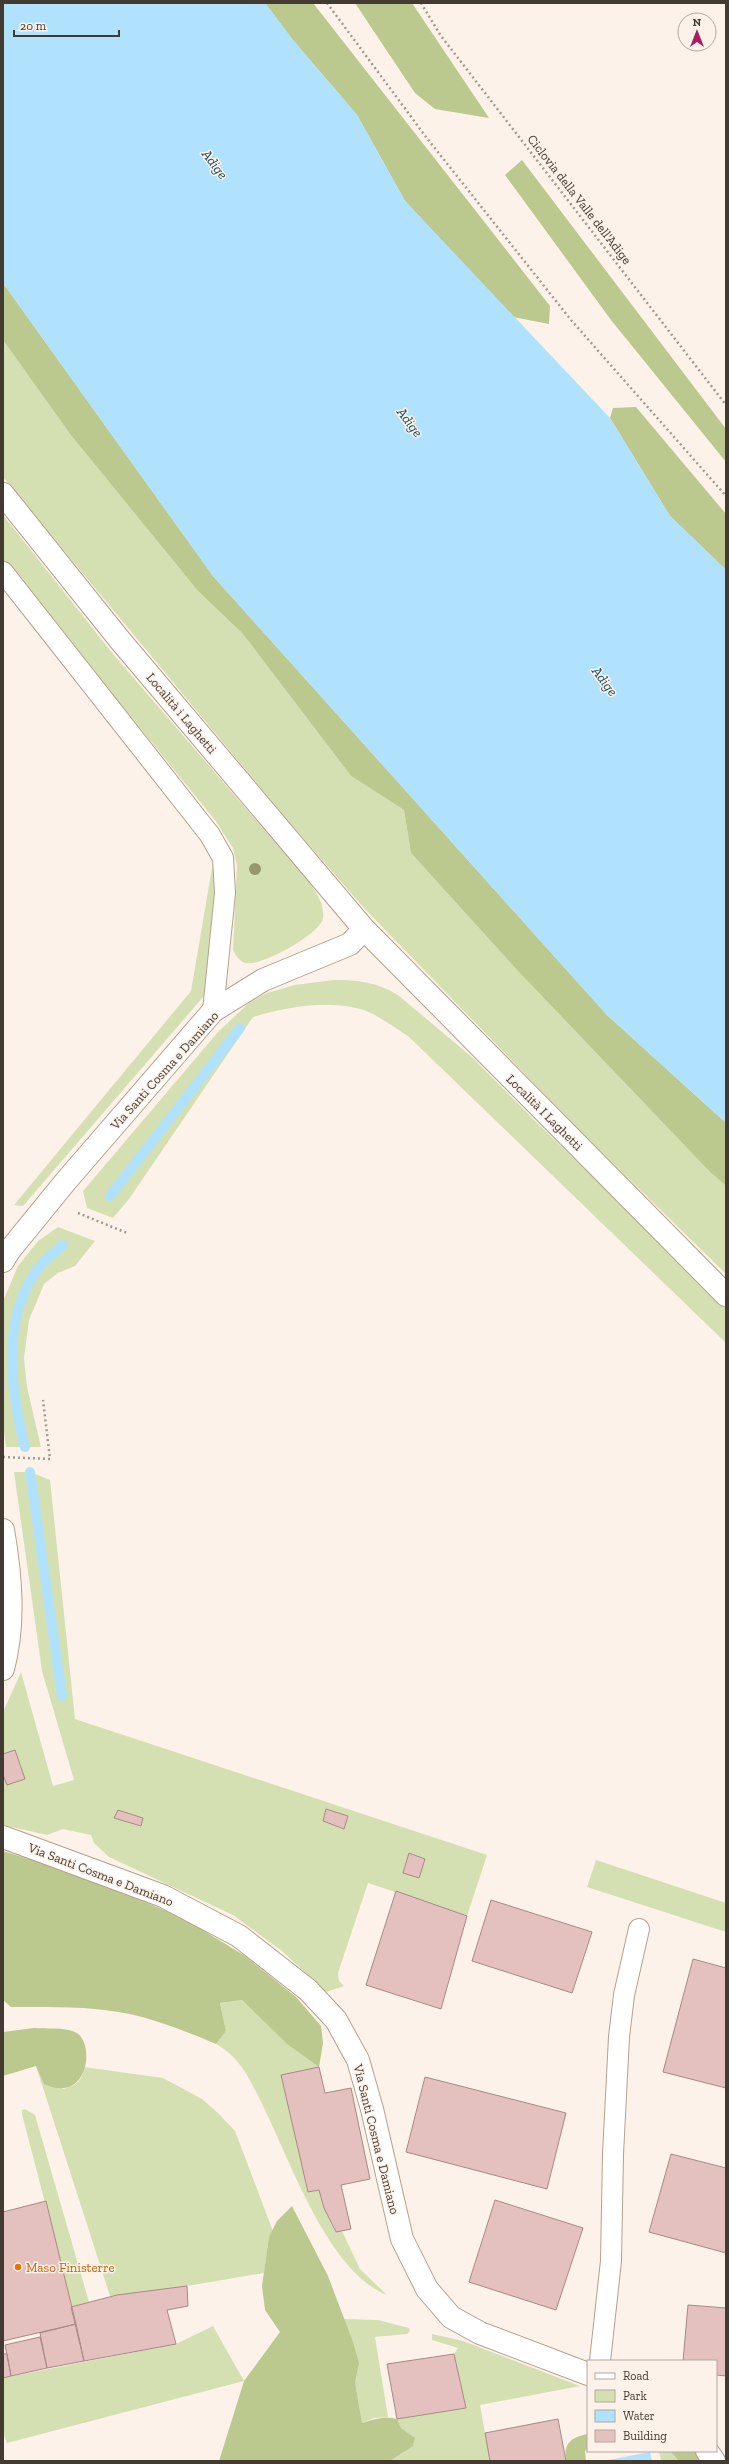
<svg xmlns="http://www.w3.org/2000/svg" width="729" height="2464" font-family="'Zilla Slab',serif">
  <rect width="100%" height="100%" fill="#fcf2e9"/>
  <path fill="#d5e0b2" d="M3 340 70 434 198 591 243 634 351 776 404 810 411 853 517 970 709 1171 726 1186V1274L587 1138 363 907 283 815 3 477Z
    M3 515 113 654 309 882C316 892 325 905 323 918 321 934 260 967 246 963 240 962 236 956 233 950L237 866 233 848 215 820 3 560Z
    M213 862 216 872C214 903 217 971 204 996L23 1206 14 1205 191 991Z
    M334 980C359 980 376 982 398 995L473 1058 536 1122 726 1304V1343L408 1036C395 1028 374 1012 360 1009 325 1000 287 1007 253 1017L129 1199 113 1218 87 1208 83 1191 218 1032 250 1002 267 993 295 985Z
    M58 1227 95 1241 75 1266 58 1273 44 1284 29 1320 24 1358 27 1387 41 1447H6L3 1426V1301L18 1266 38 1241Z
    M14 1472H30L50 1480 75 1719 487 1855 467 1916 368 1883 338 1973 339 1981 344 1986 326 1992 282 1951 233 1915 109 1857 94 1843 91 1835 63 1829 47 1835 3 1825V1712L21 1672 53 1786 74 1780 42 1671Z
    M596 1860 726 1903V1932L587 1887Z
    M242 2000 288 2045 319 2067 281 2075 308 2192 319 2190 324 2208 335 2232 342 2231 360 2269 387 2295C328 2272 290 2160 263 2106 250 2080 242 2059 216 2044L226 2031 220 2003Z
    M36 2066 63 2089C75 2086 83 2081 84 2067L163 2078 202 2099 218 2113 235 2131 273 2231 269 2237 264 2273 187 2286 110 2296Z
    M25 2109 35 2115 89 2302 72 2307 22 2114V2110Z
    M344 2319 378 2320 409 2328 410 2331 407 2334 375 2337 388 2417 374 2418 362 2423Z
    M213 2326 244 2381 7 2443 3 2433V2378L176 2344Z
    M432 2334 463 2341 580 2386 480 2405 490 2461H390L404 2452 409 2434 401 2428 397 2419 466 2408 454 2354 458 2348 432 2340Z
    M659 2451H670L679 2461H661Z"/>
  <path fill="#bbc88e" d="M265 3H313L550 306 549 324 513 317 405 201 357 115 292 39Z
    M355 3H412L489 118 435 109 415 93Z
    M522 160 726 429V462L611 320 505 175Z
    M3 283 213 576 607 1015 726 1123V1186L709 1171 517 970 411 853 404 810 351 776 243 634 198 591 70 434 3 340Z
    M636 407 726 514V570L670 516 610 418 613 408Z
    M3 1851 86 1877 183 1918 245 1956 296 1997 321 2026 323 2043 319 2067 288 2045 242 2000 220 2003 226 2031 216 2044C188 2032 160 2021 130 2014 91 2006 51 2007 11 2007L3 2000Z
    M34 2028C46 2029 64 2027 75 2032 96 2041 89 2105 44 2084L36 2066 3 2076V2032Z
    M292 2206 328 2276 353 2342 359 2363 355 2382 362 2423C375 2419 384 2416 397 2419L401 2428 415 2438 413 2446 390 2461H219L244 2381 280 2332 265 2310 262 2286 269 2237 277 2221Z
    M588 2434V2448L585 2451 586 2461H566C563 2443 572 2437 588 2434Z
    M670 2451H696L701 2461H679Z"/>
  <path fill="#b0e2fd" d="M3 3H265L292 39 357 115 405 201 610 418 670 516 726 570V1123L607 1015 213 576 3 283Z
    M650 2452 652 2461H604Z"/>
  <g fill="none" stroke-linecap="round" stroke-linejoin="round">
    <path stroke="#b0e2fd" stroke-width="10" d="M110 1196 240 1028
      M25 1447C10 1388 0 1313 42 1264 48 1257 56 1251 63 1245
      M30 1472 62 1696"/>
  </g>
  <path fill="#e4c1bf" stroke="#a98886" d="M15 1750 25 1779 7 1785 3 1775V1754Z
    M326 1809 348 1816 344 1829 323 1821Z
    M118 1810 143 1818 141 1826 114 1818Z
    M409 1853 425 1859 419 1878 403 1873Z
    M396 1891 467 1916 441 2009 366 1985Z
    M491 1900 592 1932 572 1993 472 1961Z
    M693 1959 726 1968V2088L663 2072Z
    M319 2067 325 2093 351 2088 370 2179 341 2185 351 2229 336 2232 324 2208 319 2190 308 2192 281 2075Z
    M425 2077 566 2113 547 2189 406 2152Z
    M671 2154 726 2168V2253L649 2232Z
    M495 2200 583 2228 556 2310 469 2282Z
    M46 2201 76 2324 3 2341V2212Z
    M187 2286 188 2306 167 2310 176 2344 84 2361 71 2307 117 2295Z
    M688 2305 726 2308V2376L716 2375V2361H683Z
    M76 2324 84 2361 47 2368 40 2333Z
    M40 2337 47 2368 11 2376 5 2345Z
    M3 2354H7L11 2376 3 2378Z
    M454 2354 466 2408 397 2419 387 2364Z
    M558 2419 566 2461H490L485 2433Z"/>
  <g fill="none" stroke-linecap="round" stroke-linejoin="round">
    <g stroke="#b7a08b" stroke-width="22">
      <path id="service" d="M3 572 210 835 223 858 225 893 213 1011
        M600 2361 611 2261 613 2154 619 2037 624 1995 639 1929"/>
    </g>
    <g stroke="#b7a08b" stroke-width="24">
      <path id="minor" d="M3 494 119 639 364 929 726 1295
        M3 1261 9 1251 66 1181 213 1011 263 980 350 944 364 929
        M3 1530C11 1576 15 1624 3 1669
        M3 1837 163 1896 239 1936 308 1990 336 2020 358 2060 372 2109 402 2239 427 2289 451 2317 480 2333 588 2374
        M707 2451 714 2461"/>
    </g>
    <path stroke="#a39a91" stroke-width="2.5" stroke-dasharray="2 3" stroke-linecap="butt" d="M327 3 426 137 571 320 726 496
      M421 3 441 36 726 405
      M78 1213 127 1233
      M3 1457 50 1459 43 1400"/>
    <use href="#service" stroke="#fff" stroke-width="20"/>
    <use href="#minor" stroke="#fff" stroke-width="22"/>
  </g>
  <circle fill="#96976e" cx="255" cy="869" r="6"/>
  <circle fill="#e8710a" stroke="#fcf2e9" stroke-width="1.5" cx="18" cy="2267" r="4"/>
  <g text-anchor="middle" stroke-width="3" stroke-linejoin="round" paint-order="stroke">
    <g font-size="13" fill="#433a31" stroke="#fcf2e9">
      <text transform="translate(580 199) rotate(52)" y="5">Ciclovia della Valle dell'Adige</text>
      <text transform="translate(182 713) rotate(50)" y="5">Località i Laghetti</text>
      <text transform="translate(164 1070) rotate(-48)" y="5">Via Santi Cosma e Damiano</text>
      <text transform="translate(545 1112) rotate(45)" y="5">Località I Laghetti</text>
      <text transform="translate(101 1874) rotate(21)" y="5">Via Santi Cosma e Damiano</text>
      <text transform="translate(377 2139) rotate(76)" y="5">Via Santi Cosma e Damiano</text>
    </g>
    <g font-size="13" fill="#c56008" stroke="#fcf2e9" text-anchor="start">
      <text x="26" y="2272">Maso Finisterre</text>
    </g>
    <g font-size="14" font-style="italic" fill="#174a60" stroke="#fcf2e9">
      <text transform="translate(215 164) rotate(53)" y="5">Adige</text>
      <text transform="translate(410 422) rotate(53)" y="5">Adige</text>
      <text transform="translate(605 681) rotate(53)" y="5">Adige</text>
    </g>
  </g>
  <rect width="729" height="2464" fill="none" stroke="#433a31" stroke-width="8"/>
  <rect x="587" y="2360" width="130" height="92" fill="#fcf2e9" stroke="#b2a89f"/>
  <rect x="595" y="2373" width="20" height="6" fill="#ffffff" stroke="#b2a89f"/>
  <text x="623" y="2380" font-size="12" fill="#433a31">Road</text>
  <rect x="595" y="2390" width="20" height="12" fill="#d5e0b2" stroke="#b2a89f"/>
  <text x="623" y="2400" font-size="12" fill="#433a31">Park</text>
  <rect x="595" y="2410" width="20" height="12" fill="#b0e2fd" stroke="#b2a89f"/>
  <text x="623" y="2420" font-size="12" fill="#433a31">Water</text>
  <rect x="595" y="2430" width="20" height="12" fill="#e4c1bf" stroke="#b2a89f"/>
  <text x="623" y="2440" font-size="12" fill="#433a31">Building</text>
  <g transform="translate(697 32)"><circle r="19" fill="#fcf2e9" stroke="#b2a89f"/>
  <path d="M0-3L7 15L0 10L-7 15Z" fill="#a91e60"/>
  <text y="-6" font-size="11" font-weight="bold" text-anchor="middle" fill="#433a31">N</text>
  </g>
  <path d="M14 30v6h105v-6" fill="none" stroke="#433a31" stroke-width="2"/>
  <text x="20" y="30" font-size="12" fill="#433a31" stroke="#fcf2e9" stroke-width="3" paint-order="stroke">20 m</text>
</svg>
